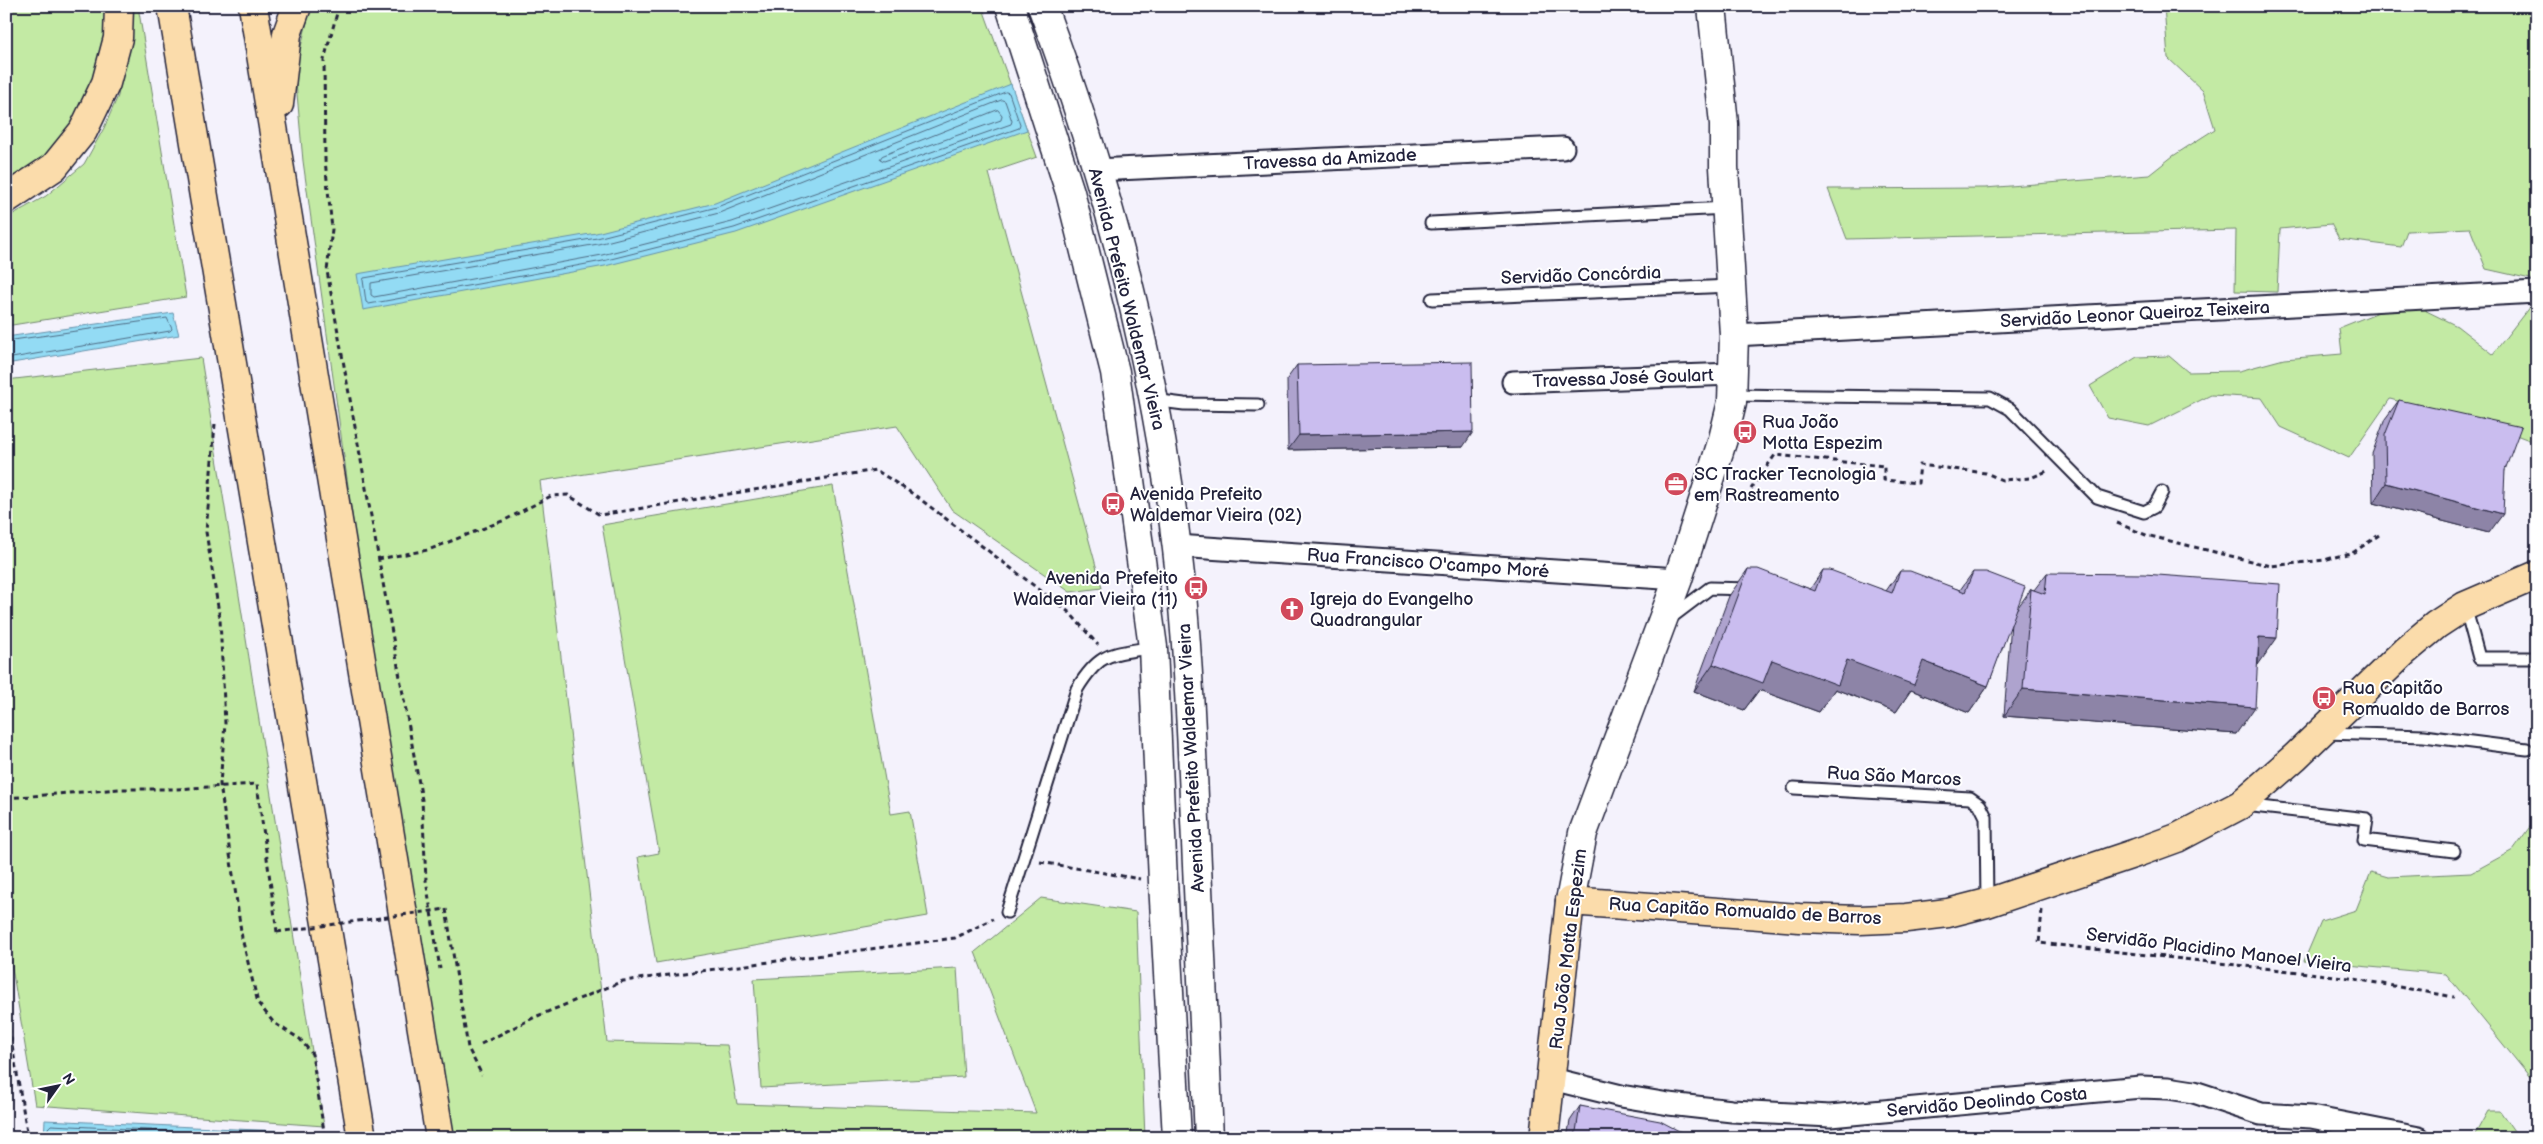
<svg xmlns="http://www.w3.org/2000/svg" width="2543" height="1144" font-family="'Balsamiq Sans',sans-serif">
  <rect width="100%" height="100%" fill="#f4f2fc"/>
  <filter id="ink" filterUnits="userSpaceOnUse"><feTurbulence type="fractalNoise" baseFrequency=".02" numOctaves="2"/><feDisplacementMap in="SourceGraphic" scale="10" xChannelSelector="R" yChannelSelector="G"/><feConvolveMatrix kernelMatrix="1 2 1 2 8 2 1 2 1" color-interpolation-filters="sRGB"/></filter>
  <g filter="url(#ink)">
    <path fill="#c3eaa4" stroke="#728670" d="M6 6H106V21L100 64 69 136 35 168 6 185Z
      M134 6H138L186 297 6 326V218L46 196 84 164 104 128 118 96Z
      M311 6H982L1037 157 989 173 1102 588 1070 592 952 510 897 426 540 481 607 1042 727 1045 737 1104 1036 1113 975 952 1041 898 1136 912 1145 1138H452L383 738 303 161 295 71Z
      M2164 6H2537V283L2535 280 2486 269 2470 228 2407 231 2401 247 2339 239 2331 224 2280 229 2277 292 2235 291 2236 230 1847 239 1828 189 1985 188 2149 175 2173 156 2215 129 2203 91 2168 58Z
      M2537 297V443L2503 430 2390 399 2349 458 2281 427 2262 398 2211 395 2149 426 2108 418 2090 386 2137 357 2169 356 2188 372 2239 371 2284 359 2342 354 2339 328 2406 301 2457 326 2493 354Z
      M201 358 324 1126 35 1105 6 932V380Z
      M833 486 891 814 910 811 928 916 656 963 638 857 659 853 602 525Z
      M2537 817V1075L2529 1076 2446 974 2304 961 2321 921 2356 910 2371 872 2388 877 2471 873 2513 850Z
      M957 968 964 1077 761 1088 754 979Z
      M2488 1111H2500L2519 1138H2473Z"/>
    <path fill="#93dbf4" stroke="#6691aa" d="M1011 84 1027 130 736 233 605 266 363 310 357 274 596 233 715 203Z
      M173 313 179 335 6 364V337Z
      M45 1120 320 1133V1138H44Z"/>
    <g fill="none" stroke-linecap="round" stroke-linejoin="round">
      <path stroke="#4f6c85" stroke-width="1" d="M1006 92 1009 93 1020 125 1019 128 734 228 603 261 369 304 366 302 363 280 364 278 597 238 717 207Z
        M1002 100 1005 101 1012 121 1011 124 732 222 602 255 374 297 371 295V283L598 244 719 213Z
        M998 110 1002 115 1001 120 884 161 880 159 882 156Z
        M6 341 167 318 172 329 170 331 6 359
        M49 1138 48 1128 51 1125 307 1138
        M55 1138 57 1132 181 1138"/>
      <g stroke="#22223b" stroke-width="15">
        <path id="service" d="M1431 223 1727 208
          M1432 299 1731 286
          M1732 395 1990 398 2010 409 2097 497 2144 512 2154 507 2162 492
          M1153 400 1184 404 1258 405
          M2465 606 2479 658H2537
          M1669 619 1710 588 1750 589
          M2325 733 2424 736 2527 749
          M1794 788 1970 798 1980 805 1986 817 1987 903
          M2244 805 2367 819 2364 840 2454 851
          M1007 912 1077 689C1101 650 1111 655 1153 647"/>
      </g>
      <g stroke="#22223b" stroke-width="25">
        <path id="minor" d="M1096 170 1563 148
          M1734 335 2537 292
          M1513 382 1734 374
          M1177 546 1678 579
          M1552 1079 1621 1096 1669 1104 1732 1111 1830 1116 2141 1087 2168 1088 2194 1092 2261 1114 2311 1117 2419 1138"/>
      </g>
      <g stroke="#22223b" stroke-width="31">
        <path id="secondary" d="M1010 6 1070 192 1115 372 1153 647 1163 882 1177 1138
          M1042 6C1107 180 1155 365 1177 549 1188 639 1191 730 1195 820 1200 926 1205 1032 1209 1138
          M1570 901 1583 833 1678 579 1723 439 1732 402 1734 335 1724 167V124L1712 6"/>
      </g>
      <g stroke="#22223b" stroke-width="31">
        <path id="primary" d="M1544 1138 1570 901 1799 918 1860 920 1906 918 1948 913 1987 903 2136 853 2177 838 2240 805 2295 757 2405 651 2436 625 2465 606 2537 575"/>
      </g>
      <g stroke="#22223b" stroke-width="31">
        <path id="trunk" d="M172 6 362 1138
          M253 6 440 1138
          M279 104 287 34 297 6
          M6 199 54 167 83 131 106 83 118 38 119 6"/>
      </g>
      <path stroke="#22223b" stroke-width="3" stroke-dasharray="5 4" stroke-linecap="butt" d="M339 6 324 60 325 160 332 229 327 271 422 800 426 880 440 969
        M1735 8 1759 6
        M215 424 206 532 220 619 225 724 220 784 242 938 258 1003 274 1023 300 1039 312 1054 325 1138
        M1751 489 1775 455 1884 466V480L1918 483 1920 465 1986 473 2002 480 2031 478 2047 471
        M2117 523 2146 535 2271 566 2324 560 2354 552 2379 535
        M378 559 428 550 505 520 551 496 568 495 600 515 876 470 916 496 1070 613 1098 645
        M6 798 120 789H176L257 784 277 932
        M1040 862 1140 879
        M446 909 468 1048 482 1075
        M2042 910 2039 943 2344 977 2454 997
        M6 1010 28 1138
        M481 1044 535 1017 623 981 955 938 993 919"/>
      <use href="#service" stroke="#fff" stroke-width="11"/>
      <use href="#minor" stroke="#fff" stroke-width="21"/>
      <use href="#secondary" stroke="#fff" stroke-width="28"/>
      <use href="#primary" stroke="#fbdcab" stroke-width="28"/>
      <use href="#trunk" stroke="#fbdcab" stroke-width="28"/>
      <path stroke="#22223b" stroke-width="3" stroke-dasharray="5 4" stroke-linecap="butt" d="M277 932 446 909"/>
    </g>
    <path fill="#aea3ce" stroke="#22223b" d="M1297 365 1463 447 1288 450 1287 379Z
      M2399 400 2505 470 2489 533 2373 503 2372 454 2385 419Z
      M1748 569 1810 589 1823 570 1886 591 1900 571 1960 590 1973 572 2016 610 2031 589 2034 590 2047 573 2257 665 2236 734 2004 716 2011 622 1988 686 1969 713 1911 690 1896 712 1835 689 1819 712 1759 690 1744 710 1694 691 1729 596Z
      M1580 1106 1685 1138H1567L1570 1121Z"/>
    <path fill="#8d84a7" stroke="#22223b" d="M1473 432 1463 447 1288 450 1299 435Z
      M2386 483 2503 514 2489 533 2373 503Z
      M2259 637 2277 638 2258 665Z
      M1772 660H1847L1923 661 1988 686 1969 713 1911 690 1896 712 1835 689 1819 712 1759 690 1744 710 1694 691 1713 664Z
      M2023 689 2255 707 2236 734 2004 716Z"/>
    <path fill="#cabdef" stroke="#22223b" d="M1472 362 1473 432 1299 435 1297 365Z
      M2399 400 2521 427 2505 470 2503 514 2386 483 2385 435Z
      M1748 569H1758L1815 591 1823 570H1830L1892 593 1900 571H1910L1965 592 1973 572H1986L2025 587 1988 686 1923 661 1914 685 1847 660 1838 685 1772 660 1763 683 1713 664Z
      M2047 573 2144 574 2280 584 2277 638 2259 637 2255 707 2023 689 2031 589 2045 594Z
      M1580 1106 1660 1121 1681 1132 1685 1138H1575Z"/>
  </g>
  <defs>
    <g id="bus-disc" transform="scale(1.25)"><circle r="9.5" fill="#d1495b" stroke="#fff"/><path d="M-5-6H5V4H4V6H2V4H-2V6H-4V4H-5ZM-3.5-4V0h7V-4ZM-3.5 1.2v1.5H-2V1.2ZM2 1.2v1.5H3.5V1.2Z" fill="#fff"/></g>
    <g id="office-disc" transform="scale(1.25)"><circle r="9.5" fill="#d1495b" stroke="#fff"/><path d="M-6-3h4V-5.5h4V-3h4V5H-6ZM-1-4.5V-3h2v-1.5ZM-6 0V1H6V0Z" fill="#fff"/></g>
    <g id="church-disc" transform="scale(1.25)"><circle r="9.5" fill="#d1495b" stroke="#fff"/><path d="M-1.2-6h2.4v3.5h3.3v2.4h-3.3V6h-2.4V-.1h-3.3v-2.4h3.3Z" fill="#fff"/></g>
  </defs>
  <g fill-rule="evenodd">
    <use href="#bus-disc" x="1745" y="432"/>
    <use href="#office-disc" x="1676" y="484"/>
    <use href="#bus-disc" x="1113" y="504"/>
    <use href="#bus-disc" x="1196" y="588"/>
    <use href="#church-disc" x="1292" y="609"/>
    <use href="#bus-disc" x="2324" y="698"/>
  </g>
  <g text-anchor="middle" stroke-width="4" stroke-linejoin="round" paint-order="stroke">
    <g font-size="18" fill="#22223b" stroke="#fff">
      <text transform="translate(1330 159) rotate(-3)" y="6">Travessa da Amizade</text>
      <text transform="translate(1581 275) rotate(-2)" y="6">Servidão Concórdia</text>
      <text transform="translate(1127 299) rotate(76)" y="6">Avenida Prefeito Waldemar Vieira</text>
      <text transform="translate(2135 314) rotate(-3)" y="6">Servidão Leonor Queiroz Teixeira</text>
      <text transform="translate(1623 378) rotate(-2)" y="6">Travessa José Goulart</text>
      <text transform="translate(1428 563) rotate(4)" y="6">Rua Francisco O'campo Moré</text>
      <text transform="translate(1191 758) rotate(-93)" y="6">Avenida Prefeito Waldemar Vieira</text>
      <text transform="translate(1894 776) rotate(3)" y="6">Rua São Marcos</text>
      <text transform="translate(1745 911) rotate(3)" y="6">Rua Capitão Romualdo de Barros</text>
      <text transform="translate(1568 949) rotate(-83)" y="6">Rua João Motta Espezim</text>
      <text transform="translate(2219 950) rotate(7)" y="6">Servidão Placidino Manoel Vieira</text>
      <text transform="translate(1987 1102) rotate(-5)" y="6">Servidão Deolindo Costa</text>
    </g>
    <g font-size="18" fill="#22223b" stroke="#fff" text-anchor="start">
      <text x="1762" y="428">Rua João<tspan x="1762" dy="21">Motta Espezim</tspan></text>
      <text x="1694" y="480">SC Tracker Tecnologia<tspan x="1694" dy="21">em Rastreamento</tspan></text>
      <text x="1130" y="500">Avenida Prefeito<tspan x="1130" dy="21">Waldemar Vieira (02)</tspan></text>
      <text x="1178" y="584" text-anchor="end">Avenida Prefeito<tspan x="1178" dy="21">Waldemar Vieira (11)</tspan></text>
      <text x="1310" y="605">Igreja do Evangelho<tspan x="1310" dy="21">Quadrangular</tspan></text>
      <text x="2342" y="694">Rua Capitão<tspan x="2342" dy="21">Romualdo de Barros</tspan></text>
    </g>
  </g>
  <rect width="2543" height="1144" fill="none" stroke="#fff" stroke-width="25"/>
  <rect x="12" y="12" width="2518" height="1119" fill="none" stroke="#22223b" stroke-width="2" filter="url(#ink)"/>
  <g transform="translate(58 1086) rotate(57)" stroke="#ffffff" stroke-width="4" paint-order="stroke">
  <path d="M0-4L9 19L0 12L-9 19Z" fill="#22223b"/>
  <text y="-8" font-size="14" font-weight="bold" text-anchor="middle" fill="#22223b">N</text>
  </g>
</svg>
